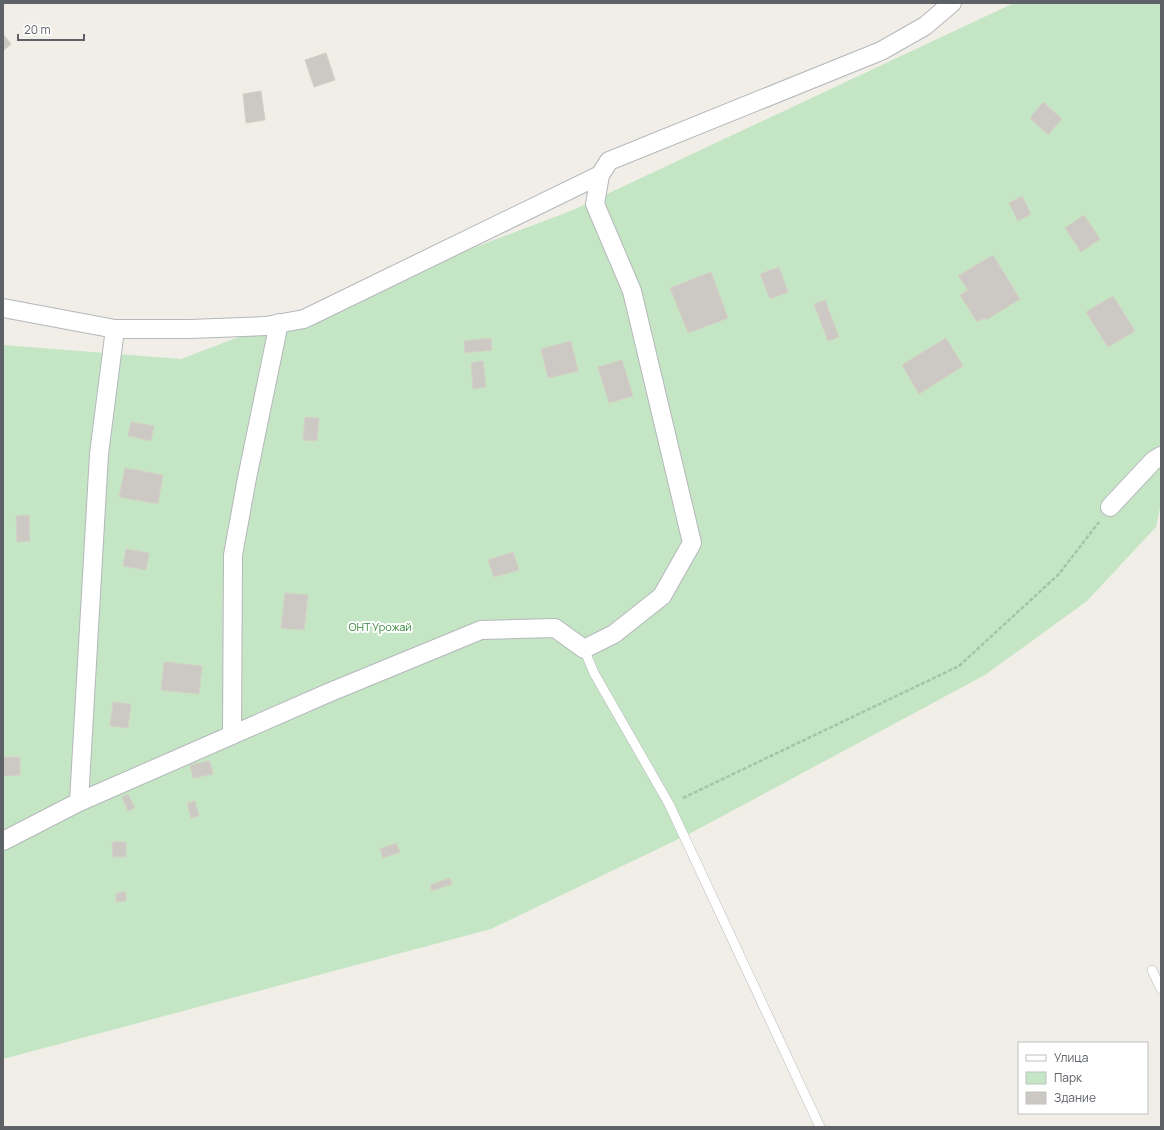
<svg xmlns="http://www.w3.org/2000/svg" width="1164" height="1130" font-family="Manrope,sans-serif">
  <rect width="100%" height="100%" fill="#f0eee7"/>
  <path fill="#c5e6c4" d="M1014 3H1161V503L1156 527 1087 601 985 675 689 834 491 929 3 1059V345L181 359 573 210Z"/>
  <path fill="#ccc9c4" stroke="#d5d0c5" d="M3 34 11 44 3 51Z
    M326 53 335 80 314 87 305 60Z
    M261 91 265 120 246 123 243 94Z
    M1043 102 1062 119 1048 135 1030 118Z
    M1022 196 1031 214 1018 221 1009 203Z
    M1084 215 1100 239 1081 252 1065 228Z
    M993 255 1020 299 986 320 984 318 977 322 960 295 968 290 958 276Z
    M779 267 788 292 770 299 760 274Z
    M711 272 728 318 688 333 670 288Z
    M1113 296 1135 331 1108 347 1086 312Z
    M825 300 839 337 828 341 814 304Z
    M491 338 492 350 465 353 464 341Z
    M946 338 963 366 919 394 902 365Z
    M571 341 578 371 548 378 541 349Z
    M622 360 633 396 609 403 598 367Z
    M483 361 486 387 473 389 471 363Z
    M305 417 319 418 317 441 303 440Z
    M131 422 154 426 151 441 128 436Z
    M125 468 163 475 158 504 119 497Z
    M29 515 30 541 17 542 16 516Z
    M126 549 149 553 146 570 123 566Z
    M513 552 519 570 494 577 488 560Z
    M285 593 308 595 304 630 281 628Z
    M164 662 202 666 199 694 161 690Z
    M113 702 131 704 128 728 110 726Z
    M3 757H20V775L3 776Z
    M210 761 213 774 193 778 190 765Z
    M128 794 135 808 128 811 122 797Z
    M195 801 199 816 191 818 187 803Z
    M112 842H126V857H113Z
    M396 843 400 852 383 858 380 849Z
    M450 878 452 884 432 891 430 885Z
    M126 892V901L116 902V893Z"/>
  <g fill="none" stroke-linecap="round" stroke-linejoin="round">
    <g stroke="#b4b7bb" stroke-width="10">
      <path id="service" d="M584 649 594 673 669 804 820 1127
        M1152 970 1161 989"/>
    </g>
    <g stroke="#b4b7bb" stroke-width="20">
      <path id="minor" d="M3 308 115 329H190L266 326 304 319 600 175 609 161 881 51 925 26 952 3
        M1110 507 1153 461 1161 456
        M232 735 233 555 247 478 279 323
        M79 802 99 454 115 329
        M3 841 79 802 328 693 481 630 555 628 584 649 614 634 662 596 692 543 632 291 595 204 600 175"/>
    </g>
    <path stroke="#9ec7a9" stroke-width="2.5" stroke-dasharray="4 2" stroke-linecap="butt" d="M683 798 959 666 1059 574 1099 522"/>
    <use href="#service" stroke="#fff" stroke-width="9"/>
    <use href="#minor" stroke="#fff" stroke-width="18"/>
  </g>
  <g text-anchor="middle" stroke-width="4" stroke-linejoin="round" paint-order="stroke">
    <g font-size="11" fill="#37843a" stroke="#fff">
      <text x="380" y="631">ОНТ Урожай</text>
    </g>
  </g>
  <rect width="1164" height="1130" fill="none" stroke="#5e6267" stroke-width="8"/>
  <rect x="1018" y="1042" width="130" height="72" fill="#ffffff" stroke="#bfc0c2"/>
  <rect x="1026" y="1055" width="20" height="6" fill="#ffffff" stroke="#bfc0c2"/>
  <text x="1054" y="1062" font-size="12" fill="#5e6267">Улица</text>
  <rect x="1026" y="1072" width="20" height="12" fill="#c5e6c4" stroke="#bfc0c2"/>
  <text x="1054" y="1082" font-size="12" fill="#5e6267">Парк</text>
  <rect x="1026" y="1092" width="20" height="12" fill="#ccc9c4" stroke="#bfc0c2"/>
  <text x="1054" y="1102" font-size="12" fill="#5e6267">Здание</text>
  <path d="M18 34v6h66v-6" fill="none" stroke="#5e6267" stroke-width="2"/>
  <text x="24" y="34" font-size="12" fill="#5e6267" stroke="#ffffff" stroke-width="3" paint-order="stroke">20 m</text>
</svg>
